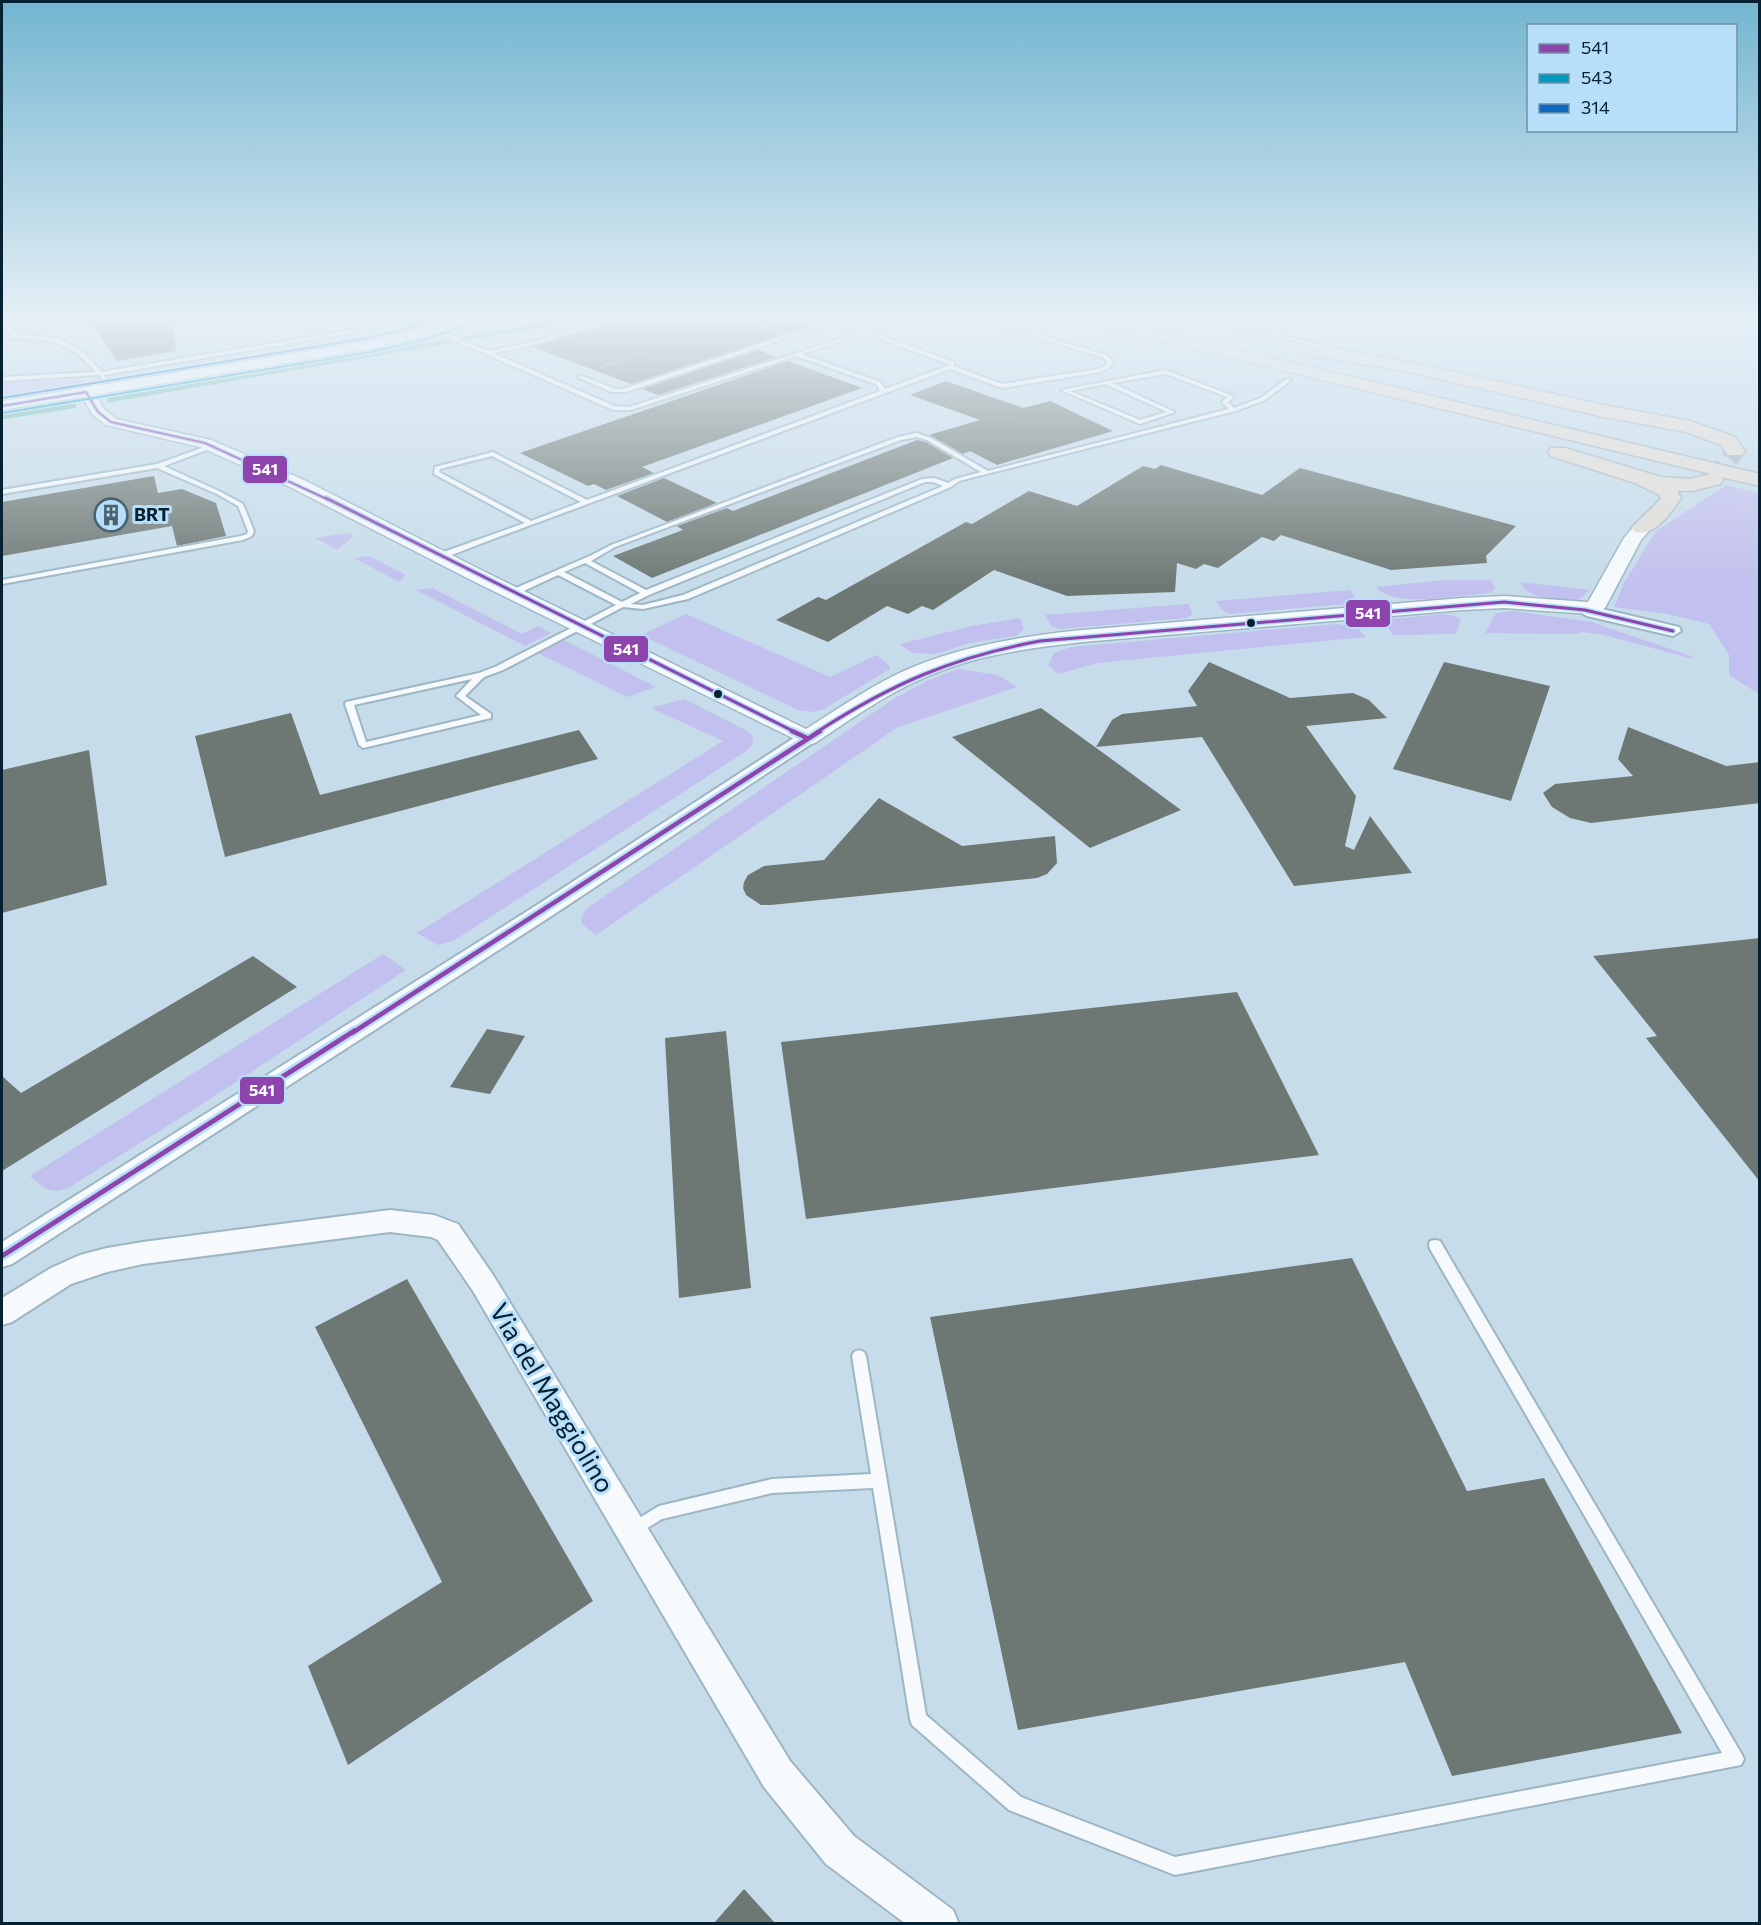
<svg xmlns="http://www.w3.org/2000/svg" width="1761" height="1925" font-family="Commissioner,sans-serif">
  <rect width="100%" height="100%" fill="#c6dcea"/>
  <path fill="#c2c0ee" d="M85 380 76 391 2 403V382Z
    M1726 485 1759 493V694L1729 675V655L1709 624 1668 614 1614 607 1625 581 1656 531Z
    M348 533 354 536 337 550 315 538Z
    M369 556 406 575 399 582 354 558Z
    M1444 580H1491L1495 587 1492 592 1482 594C1455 595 1394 609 1376 587Z
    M1520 582 1590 590 1580 599 1575 600C1557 598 1529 601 1520 582Z
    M432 588 522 634 538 626 551 633 525 646 416 590Z
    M1350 590 1356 599 1346 604 1229 614 1221 609 1216 601Z
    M1188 604 1193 614 1187 618 1061 629 1051 626 1045 615Z
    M1513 611 1591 622 1691 656 1693 659 1604 635 1582 632 1573 634 1485 633 1496 613Z
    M686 614 830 677 877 655 889 665 890 669 824 709 814 712 798 710 641 635Z
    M1445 614 1455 616 1461 620 1455 634 1394 635 1384 624 1389 619Z
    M1020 618 1024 629 1016 636 969 643 936 654 912 653 900 644 972 626Z
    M1337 624 1356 627 1366 637 1097 663 1058 674 1048 665 1054 653 1071 647Z
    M563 641H566L656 687 627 697 536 652Z
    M958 669 998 675 1017 687 898 727 596 935 582 924 581 919 586 909 895 698 929 680Z
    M685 699 747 731 752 735 753 744 748 750 455 940 438 945 417 933 723 741 651 708Z
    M383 954 406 970 201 1105 68 1188C50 1195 44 1188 30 1176Z"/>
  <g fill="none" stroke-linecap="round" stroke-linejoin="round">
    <path stroke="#65b7ac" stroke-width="4.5" d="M109 400 572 320
      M2 417 74 406"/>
  </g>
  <path fill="#6d7874" d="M89 320H173L176 351 117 361Z
    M621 320H800L809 326 631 384 533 347Z
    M758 350 777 357 658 395 642 389Z
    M788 361 862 388 642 467 654 473 606 490 594 484 588 486 520 453Z
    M946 381 1023 408 1050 401 1113 431 997 465 970 451 963 454 929 435 980 420 910 395Z
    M917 440 926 442 953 458 652 578 613 556 683 530 677 526 727 508 733 511Z
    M1161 465 1262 495 1300 468 1516 526 1486 556 1487 563 1391 570 1281 535 1274 541 1262 537 1218 568 1204 564 1196 569 1177 563 1175 592 1067 596 994 570 933 610 922 606 908 614 887 606 828 642 776 620 818 597 826 600 966 522 972 524 1029 491 1077 506 1143 466 1155 469Z
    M154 476 158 493 182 489 216 503 226 536 177 546 172 526 2 556V502Z
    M664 478 717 503 667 522 617 496Z
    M1209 662 1290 698 1353 693 1369 700 1387 718 1306 726 1356 796 1345 846 1354 850 1370 816 1412 873 1294 886 1202 737 1096 747 1112 720 1122 714 1197 706 1188 691Z
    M1444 662 1550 686 1511 801 1393 769Z
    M1041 708 1106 755 1181 810 1090 848 952 737Z
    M291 713 320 795 579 730 598 759 225 857 195 736Z
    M1628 727 1726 766 1760 762V803L1591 823 1570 818 1552 807 1543 793 1555 784 1633 776 1618 759Z
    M89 750 107 885 2 913V770Z
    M879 798 962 846 1055 836 1057 863 1047 874 1037 878 771 905H761L746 895 743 888 744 882 748 875 764 866 824 860Z
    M1760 938V1182L1646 1038 1657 1036 1593 956Z
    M253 956 297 987 2 1171V1076L21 1093Z
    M1237 992 1319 1155 806 1219 781 1042Z
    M487 1029 525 1036 490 1094 450 1087Z
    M726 1031 751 1288 679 1298 665 1038Z
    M1352 1258 1467 1491 1544 1478 1682 1733 1452 1776 1405 1662 1018 1730 930 1317Z
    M407 1279 593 1601 348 1765 308 1666 442 1582 315 1327Z
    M744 1889 775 1923H714Z"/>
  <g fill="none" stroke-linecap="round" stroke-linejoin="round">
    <path stroke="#9fb7c5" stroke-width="18" stroke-dasharray="18 9" stroke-linecap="butt" d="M1713 480 1735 451"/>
    <g stroke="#9eb6c4" stroke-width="4">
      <path id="service" d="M5 320H9V327L20 335 49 337 62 340 84 353 102 372 375 326 389 320H395L376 329 104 375 107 380 86 394 84 393V391L102 379 99 375 2 381V377L96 372C65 337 45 339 2 338V336L13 335 3 328Z
        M609 320H616L528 346 493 353 614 406 629 407 899 320H906L870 332 954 362 953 366 1002 384 1099 369 1106 365 1107 361 1102 357 982 321V320H988L1106 355 1113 361 1110 367 1101 372 1002 388 950 369 480 544 444 558H438V554L525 523 434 474 435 467 493 452 587 500 880 391 876 384 796 356 631 410H613L429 329 434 328 488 351 525 344ZM865 334 949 364 948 366 885 389 880 382 801 354ZM492 456 581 502 531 521 439 472 440 469Z
        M802 320H808L823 326 626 392H612L577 377 582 376 615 389H623L815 326Z
        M1207 320H1215L1356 353 1353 355Z
        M1166 370 1233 396V398L1228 402 1234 408 1261 398 1286 379 1291 380 1265 400 1235 411 959 481 951 487 688 599 643 609 623 607 503 670 484 677 465 696 491 714V718L363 748 359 745 345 704 346 702 479 673 497 666 616 605 558 575 515 595H509V591L592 555 611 545 898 437 916 433 931 438 988 471 1229 409 1222 402 1227 397 1166 374 1112 383 1175 412 1140 424 1061 390ZM1105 384 1167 412 1140 420 1070 391ZM916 437 927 440 981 472 955 479 948 483 934 478 922 479 646 590 591 561 615 547 901 440ZM925 482H933L943 486 683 595 643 605 631 604 649 595ZM585 563 640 593 622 602 564 572ZM472 679 456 696 481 715 366 742 354 705Z
        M213 444 216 446 215 447 164 466 221 492 243 504 254 531 252 536 243 540 2 584V580L241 536 247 534 248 531 238 506 217 494 157 468 2 494V490L157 464Z
        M1435 1240 1440 1241 1741 1753 1744 1759 1741 1765 1175 1875 1009 1810 912 1725 910 1719 873 1488 772 1493 662 1519 633 1537 628 1535 625 1530 628 1525 659 1506 772 1479 871 1474 852 1356 854 1352 859 1350 864 1352 866 1356 926 1715 1021 1797 1175 1857 1722 1753 1430 1249 1429 1245 1430 1241Z"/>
    </g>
    <g stroke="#9eb6c4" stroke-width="4">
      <path id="minor" d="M1585 605 1679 627 1681 631 1673 636 1587 616 1577 610Z
        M807 732 814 734 816 738 814 742 553 915 12 1264 2 1267V1242L537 905 800 734Z
        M390 1210 434 1215 458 1224 493 1275 790 1761 854 1836 953 1910 959 1924H906L826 1864 764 1787 473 1291 438 1240 431 1237 390 1232 143 1264 107 1272 71 1284 12 1322 2 1325V1298L51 1268 80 1255 107 1248 143 1242Z"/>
    </g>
    <g stroke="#9eb6c4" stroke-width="3">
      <path id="tertiary" d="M448 320H467L465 323 423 337 370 349 95 395 104 409 116 419 211 440 304 480 483 571 806 729C841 707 875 683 913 667 967 645 1025 636 1082 630L1462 598 1504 596 1588 602 1624 538 1637 523H1649L1652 527 1641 540 1605 608 1591 614 1504 608 1462 610 1082 642C1029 648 975 655 926 677 886 694 851 719 815 743L807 745 469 579 292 488 200 447 106 425 93 415 82 397 2 410V401L370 341 414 331Z"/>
    </g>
    <g stroke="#abb9c3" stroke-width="3">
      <path id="motorway" d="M1086 320H1112L1760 474V486L1721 477 1723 480 1720 484 1693 491H1677L1681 498C1671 513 1655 537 1635 532L1632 527 1657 503 1661 498 1659 495 1635 483 1551 456 1548 452 1551 448H1565L1661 477 1690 479 1711 474 1094 325Z
        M1300 343 1404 361 1604 405 1690 421 1735 437 1745 451 1742 455H1728L1721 445 1686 432 1604 417 1404 371 1294 352 1292 348Z"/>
    </g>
    <path stroke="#c6ced3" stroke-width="2" stroke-dasharray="1 2" stroke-linecap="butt" d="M600 367 641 354
      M1677 405 1676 399C1706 396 1732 407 1760 417"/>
    <path stroke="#c6ced3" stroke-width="3" stroke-dasharray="1 3" stroke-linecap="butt" d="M1719 501 1760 510"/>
    <use href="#service" fill="#f6fafc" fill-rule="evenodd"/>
    <use href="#minor" fill="#f6fafc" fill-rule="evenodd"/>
    <use href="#tertiary" fill="#f6fafc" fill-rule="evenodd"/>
    <use href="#motorway" fill="#e3ddd7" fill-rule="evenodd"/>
    <g stroke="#b7dff9" stroke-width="4.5">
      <path id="bus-1-far3" d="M86 392 98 412 111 422 205 443 329 500
        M2 406 86 392"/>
    </g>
    <g stroke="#b7dff9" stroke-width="6">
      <path id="bus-1-far2" d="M326 498 795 732
        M817 732C891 684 953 657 1040 641L1504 602 1585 610 1673 631"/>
    </g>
    <g stroke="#b7dff9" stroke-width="9">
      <path id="bus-1-far1" d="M792 731 807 738
        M352 1033 820 731"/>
    </g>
    <g stroke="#b7dff9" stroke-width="10">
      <path id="bus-1" d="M2 1256 354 1031"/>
    </g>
    <g stroke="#b7dff9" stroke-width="4.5">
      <path id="bus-2" d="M3 413 371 352 420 341 462 327"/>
    </g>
    <g stroke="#b7dff9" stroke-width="4.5">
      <path id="bus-3" d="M2 398 369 338 438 320"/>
    </g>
    <use href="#bus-1-far3" stroke="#8e44ad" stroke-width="2"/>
    <use href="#bus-1-far2" stroke="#8e44ad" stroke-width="3"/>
    <use href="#bus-1-far1" stroke="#8e44ad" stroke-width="4.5"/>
    <use href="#bus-1" stroke="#8e44ad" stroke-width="5"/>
    <use href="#bus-2" stroke="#009bbe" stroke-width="2"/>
    <use href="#bus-3" stroke="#0c69bf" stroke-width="2"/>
  </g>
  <linearGradient id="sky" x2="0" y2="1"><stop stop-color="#73b5d0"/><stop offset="0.54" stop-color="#e5eff6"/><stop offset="1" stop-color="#e5eff6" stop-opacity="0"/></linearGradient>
  <rect width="1761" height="589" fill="url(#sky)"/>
  <defs>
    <g id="building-ring" transform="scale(1.725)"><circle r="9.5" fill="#b7dff9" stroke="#496272" stroke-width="1.5"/><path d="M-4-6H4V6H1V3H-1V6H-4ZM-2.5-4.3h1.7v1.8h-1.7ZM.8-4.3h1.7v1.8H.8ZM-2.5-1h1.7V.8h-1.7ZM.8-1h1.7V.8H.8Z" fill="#496272"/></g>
  </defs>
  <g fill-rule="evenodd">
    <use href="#building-ring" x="111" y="515"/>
  </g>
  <g fill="#052132" stroke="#b7dff9" stroke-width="2">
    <circle cx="1251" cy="623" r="5"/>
    <circle cx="718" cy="694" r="5"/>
  </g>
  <g text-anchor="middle" stroke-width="6" stroke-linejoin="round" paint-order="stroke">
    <g font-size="18" font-weight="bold" fill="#052132" stroke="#b7dff9" text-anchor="start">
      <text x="134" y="521">BRT</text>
    </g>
    <g font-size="26" fill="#052132" stroke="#b7dff9">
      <text transform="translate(552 1398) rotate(59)" y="9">Via del Maggiolino</text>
    </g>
  </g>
  <g stroke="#b7dff9" stroke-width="2">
    <rect x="242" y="455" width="46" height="29" rx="6" fill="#8e44ad"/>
    <rect x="1345" y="599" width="46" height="29" rx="6" fill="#8e44ad"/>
    <rect x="603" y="635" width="46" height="28" rx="6" fill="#8e44ad"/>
    <rect x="239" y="1076" width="46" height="29" rx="6" fill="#8e44ad"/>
  </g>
  <g font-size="16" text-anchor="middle" font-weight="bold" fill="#fff">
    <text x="265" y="475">541</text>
    <text x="1368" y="619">541</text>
    <text x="626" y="655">541</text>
    <text x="262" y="1096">541</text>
  </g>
  <rect width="1761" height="1925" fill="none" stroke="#052132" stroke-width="6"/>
  <rect x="1527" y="24" width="210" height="108" fill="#b7dff9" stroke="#7093a9" stroke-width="1.5"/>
  <rect x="1539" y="44" width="30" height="9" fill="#8e44ad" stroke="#7093a9" stroke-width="1.5"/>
  <text x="1581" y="54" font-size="18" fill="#052132">541</text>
  <rect x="1539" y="74" width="30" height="9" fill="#009bbe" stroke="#7093a9" stroke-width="1.5"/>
  <text x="1581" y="84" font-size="18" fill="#052132">543</text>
  <rect x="1539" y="104" width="30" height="9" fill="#0c69bf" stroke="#7093a9" stroke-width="1.5"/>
  <text x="1581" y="114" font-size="18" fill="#052132">314</text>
</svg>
